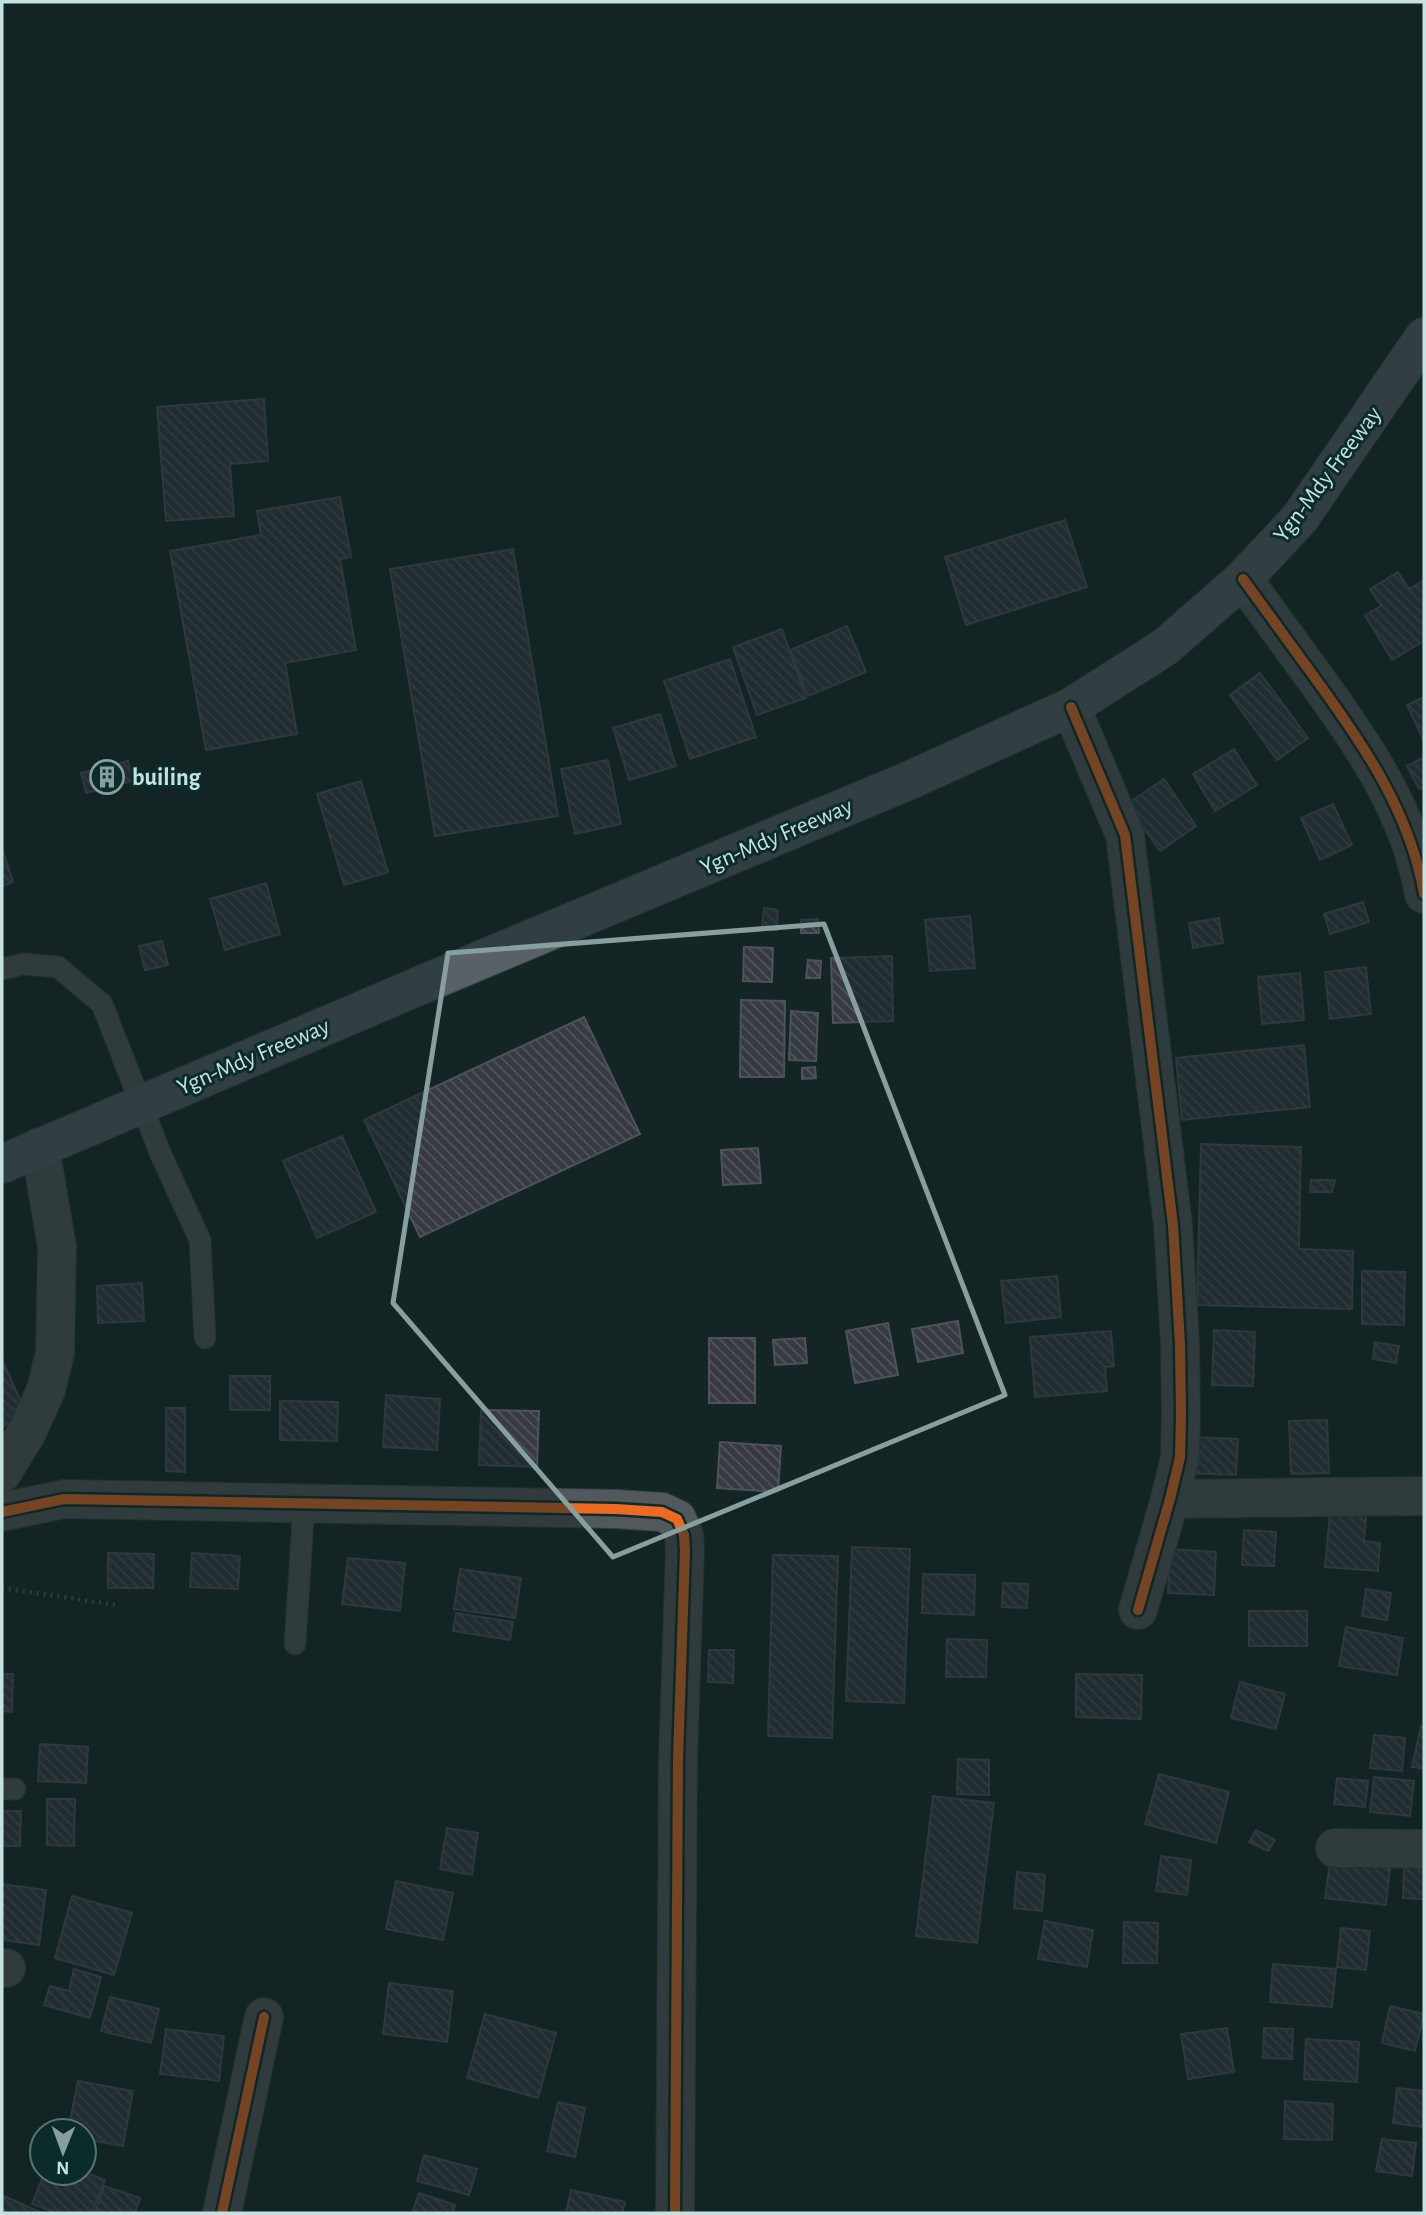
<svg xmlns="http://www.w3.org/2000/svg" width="1426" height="2215" font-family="'Alegreya Sans',sans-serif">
  <defs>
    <pattern id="building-back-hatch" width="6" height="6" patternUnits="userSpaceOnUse" patternTransform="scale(1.75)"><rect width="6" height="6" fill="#373943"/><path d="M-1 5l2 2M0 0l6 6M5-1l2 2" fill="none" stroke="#52555e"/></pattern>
  </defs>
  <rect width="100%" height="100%" fill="#132524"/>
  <path fill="url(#building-back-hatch)" stroke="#4e5259" stroke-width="2" d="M264 399 268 461 230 464 234 516 166 521 157 407Z
    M340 497 351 557 340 559 356 650 285 663 297 734 206 750 170 551 261 535 257 511Z
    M1065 520 1087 587 966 625 945 557Z
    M513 549 558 816 435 836 390 569Z
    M1398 572 1409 589 1424 580V641L1392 660 1365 615 1381 606 1370 589Z
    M847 626 866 672 808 696 790 650Z
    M782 629 806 698 757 715 733 647Z
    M730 659 756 737 690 759 664 681Z
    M1260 673 1308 738 1277 760 1230 695Z
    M1424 697V741L1407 705Z
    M660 714 676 766 629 780 613 728Z
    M1234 749 1257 785 1215 811 1193 774Z
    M1424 757V787L1419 789 1407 766Z
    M608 760 621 824 575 834 561 769Z
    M128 761 133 781 86 793 81 773Z
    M1164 779 1196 826 1160 851 1127 804Z
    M361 781 388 872 344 885 317 794Z
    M1333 804 1352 845 1320 860 1301 818Z
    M2 848 13 882 2 886Z
    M266 883 280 934 225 950 210 899Z
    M1363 902 1369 922 1330 934 1324 914Z
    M764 908 778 910 777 930 762 929Z
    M970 916 975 968 930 971 925 920Z
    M1219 918 1223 943 1193 948 1189 923Z
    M818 919 819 933H801V920Z
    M162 941 168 965 145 970 139 946Z
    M744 947 773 948 772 982 743 981Z
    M892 956 893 1021 833 1023 831 958Z
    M808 960 821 961 820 978H806Z
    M1366 967 1371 1014 1330 1019 1325 972Z
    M1300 973 1304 1020 1262 1024 1258 977Z
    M741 1000 785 1001 784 1077H740Z
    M791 1011 818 1013 816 1061 789 1060Z
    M584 1017 640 1134 420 1237 364 1120Z
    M1304 1045 1310 1107 1182 1120 1176 1058Z
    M815 1067 816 1078 802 1079V1068Z
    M342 1136 376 1212 317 1238 283 1161Z
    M1201 1144 1301 1147 1299 1249 1353 1251 1352 1309 1197 1305Z
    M758 1148 761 1183 723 1185 721 1150Z
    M1311 1180H1335L1332 1192H1310Z
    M1362 1271 1405 1272 1404 1325 1362 1324Z
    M1057 1276 1061 1317 1006 1323 1001 1281Z
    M142 1283 144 1321 98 1323 97 1286Z
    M958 1321 963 1353 918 1362 912 1329Z
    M888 1323 898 1375 855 1383 846 1331Z
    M1214 1330 1255 1332 1253 1386 1212 1385Z
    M1111 1331 1114 1366 1105 1367 1107 1391 1035 1397 1030 1337Z
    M709 1338H755V1403H709Z
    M805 1338 807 1363 775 1365 773 1340Z
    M1375 1342 1399 1346 1396 1363 1373 1359Z
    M2 1359 27 1416 2 1427Z
    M230 1376H270V1410H230Z
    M386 1395 440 1399 437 1450 383 1447Z
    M280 1401 338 1402 337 1441 280 1440Z
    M166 1408H185V1472L166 1471Z
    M481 1410 539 1411 537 1467 479 1465Z
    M1327 1420 1329 1473 1291 1474 1289 1421Z
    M1189 1437 1238 1439 1236 1475 1188 1473Z
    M720 1442 781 1446 778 1492 717 1488Z
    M1331 1503 1367 1506 1364 1541 1380 1543 1378 1571 1325 1567Z
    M1244 1530 1276 1532 1274 1566 1242 1565Z
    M852 1547 910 1549 904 1703 846 1701Z
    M1170 1549 1216 1552 1214 1595 1168 1593Z
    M108 1553 154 1554 153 1588H108Z
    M192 1553 240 1556 238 1589 190 1587Z
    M773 1555 838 1556 832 1738 768 1736Z
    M348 1558 405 1563 400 1611 342 1604Z
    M460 1569 521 1578 515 1618 454 1609Z
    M923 1574 975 1575 974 1615 922 1613Z
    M1003 1583 1028 1584 1027 1608 1002 1607Z
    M1366 1589 1391 1593 1387 1620 1362 1616Z
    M1249 1611H1307V1646H1249Z
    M456 1613 513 1622 510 1640 453 1631Z
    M1346 1627 1403 1638 1397 1675 1339 1666Z
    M947 1639 987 1640 986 1677H946Z
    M709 1650H734L733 1683 708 1682Z
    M2 1674H13L12 1712 2 1711Z
    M1076 1674 1142 1675 1141 1719 1076 1717Z
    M1240 1682 1285 1694 1276 1729 1231 1718Z
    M1421 1726 1424 1727V1769L1412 1767Z
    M1374 1735 1405 1738 1402 1771 1370 1768Z
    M40 1744 88 1747 86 1783 38 1781Z
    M958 1759 989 1760V1795L957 1794Z
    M1159 1774 1229 1792 1216 1843 1145 1824Z
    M1374 1777 1414 1781 1410 1816 1370 1812Z
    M1337 1778 1368 1781 1365 1807 1334 1804Z
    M933 1796 994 1803 977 1943 916 1936Z
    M47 1799H75L74 1846 47 1845Z
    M2 1811H21L20 1846H2Z
    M447 1828 478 1833 472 1875 440 1869Z
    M1256 1830 1275 1840 1268 1851 1249 1842Z
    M1161 1856 1191 1860 1187 1895 1156 1891Z
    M1404 1861 1424 1862V1899L1403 1898Z
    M1330 1862 1390 1869 1386 1905 1325 1898Z
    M1017 1872 1045 1875 1042 1911 1014 1908Z
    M396 1881 453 1893 443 1940 386 1929Z
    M2 1884 46 1890 39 1945 2 1940Z
    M72 1896 132 1913 114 1975 55 1958Z
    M1045 1921 1093 1930 1087 1967 1038 1959Z
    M1124 1922 1158 1923 1157 1963H1123Z
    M1341 1928 1370 1931 1366 1970 1337 1967Z
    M1273 1964 1336 1969 1332 2007 1270 2002Z
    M74 1969 101 1977 90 2018 44 2005 50 1986 69 1991Z
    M389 1983 453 1991 447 2042 383 2034Z
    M110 1997 159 2009 151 2043 101 2031Z
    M1390 2006 1424 2014 1415 2051 1382 2043Z
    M485 2014 556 2033 538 2098 467 2078Z
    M1227 2028 1234 2072 1188 2079 1181 2034Z
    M1264 2028 1293 2029 1292 2059 1263 2058Z
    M166 2029 224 2036 219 2081 160 2074Z
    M1306 2039 1359 2042 1357 2082 1304 2079Z
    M78 2081 133 2091 123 2146 84 2139V2131H68Z
    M1397 2088 1424 2091V2127L1393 2123Z
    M1285 2101 1333 2104 1332 2140 1284 2139Z
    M558 2102 585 2108 575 2157 547 2151Z
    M1382 2139 1416 2143 1412 2176 1376 2171Z
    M424 2155 477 2169 469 2195 417 2181Z
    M84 2172 105 2180 92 2213H56L32 2204 44 2173Z
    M104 2186 140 2198 135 2213H95Z
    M571 2190 625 2202 622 2213H566Z
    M419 2193 455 2205 453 2213H412Z
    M4 2196 42 2213H2V2200Z"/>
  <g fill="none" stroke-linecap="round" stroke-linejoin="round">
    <g stroke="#314241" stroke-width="23">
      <path id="service" d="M2 969 23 964 58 967 102 1004 161 1155 200 1240 205 1338
        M295 1644 304 1504
        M2 1789H15"/>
    </g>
    <g stroke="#314241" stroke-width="40">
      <path id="minor" d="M1243 579C1267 612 1291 645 1315 678 1363 744 1410 812 1424 894
        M1071 707 1125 835 1173 1225 1180 1344 1181 1416 1180 1457 1170 1499 1138 1610
        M2 1473 27 1432 46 1390 55 1353 57 1247 40 1147
        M1170 1499 1424 1496
        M2 1512 64 1499 616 1509 662 1512 677 1519 684 1535 685 1551 678 1759 675 2213
        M1335 1848 1424 1849
        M2 1968H6
        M222 2213 264 2017"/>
    </g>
    <g stroke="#314241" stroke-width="40">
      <path id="primary" d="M2 1164 433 980 910 780 1071 707 1165 647 1243 579 1300 518 1424 337"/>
    </g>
    <path stroke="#515a5c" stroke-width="4.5" stroke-dasharray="2 5" stroke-linecap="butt" d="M2 1588 116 1605"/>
    <use href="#service" stroke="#52585c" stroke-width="21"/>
    <use href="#minor" stroke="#52585c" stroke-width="38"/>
    <use href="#primary" stroke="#586166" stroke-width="38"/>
    <g stroke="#0c2c2b" stroke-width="15">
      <path id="cycleway" d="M1243 579C1267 612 1291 645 1315 678 1363 744 1410 812 1424 894
        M1071 707 1125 835 1173 1225 1180 1344 1181 1416 1180 1457 1170 1499 1138 1610
        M2 1512 64 1499 616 1509 662 1512 677 1519 684 1535 685 1551 678 1759 675 2213
        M222 2213 264 2017"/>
    </g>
    <use href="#cycleway" stroke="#ed6a23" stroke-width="10"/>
  </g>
  <path d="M0 0H1426V2215H0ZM824 924 1005 1395 613 1557 393 1303 448 953Z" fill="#132524" fill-opacity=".55" fill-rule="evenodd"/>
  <path fill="none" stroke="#87a09f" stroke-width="5" stroke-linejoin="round" d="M824 924 1005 1395 613 1557 393 1303 448 953Z"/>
  <defs>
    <g id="building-ring" transform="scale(1.75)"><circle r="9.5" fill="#0c2c2b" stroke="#87a09f" stroke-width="1.5"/><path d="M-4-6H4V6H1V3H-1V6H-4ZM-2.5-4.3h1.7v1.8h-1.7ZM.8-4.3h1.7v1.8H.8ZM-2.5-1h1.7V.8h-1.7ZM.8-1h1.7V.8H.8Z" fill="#87a09f"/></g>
  </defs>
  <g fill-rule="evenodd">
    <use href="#building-ring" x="107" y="777"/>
  </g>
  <g text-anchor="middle" stroke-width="6" stroke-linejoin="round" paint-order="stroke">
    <g font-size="24" fill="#c5e2e1" stroke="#0c2c2b">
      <text transform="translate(1327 474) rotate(-53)" y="8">Ygn-Mdy Freeway</text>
      <text transform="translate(776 836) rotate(-23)" y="8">Ygn-Mdy Freeway</text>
      <text transform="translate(253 1056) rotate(-23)" y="8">Ygn-Mdy Freeway</text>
    </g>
    <g font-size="24" font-weight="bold" fill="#c5e2e1" stroke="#0c2c2b" text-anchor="start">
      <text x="132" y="785">builing</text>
    </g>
  </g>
  <rect width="1426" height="2215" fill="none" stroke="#c5e2e1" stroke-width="7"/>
  <g transform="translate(63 2152) rotate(181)"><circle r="33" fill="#0c2c2b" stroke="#567574" stroke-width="2"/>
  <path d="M0-5L12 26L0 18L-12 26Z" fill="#87a09f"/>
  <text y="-10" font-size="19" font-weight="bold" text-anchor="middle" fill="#c5e2e1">N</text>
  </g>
</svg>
